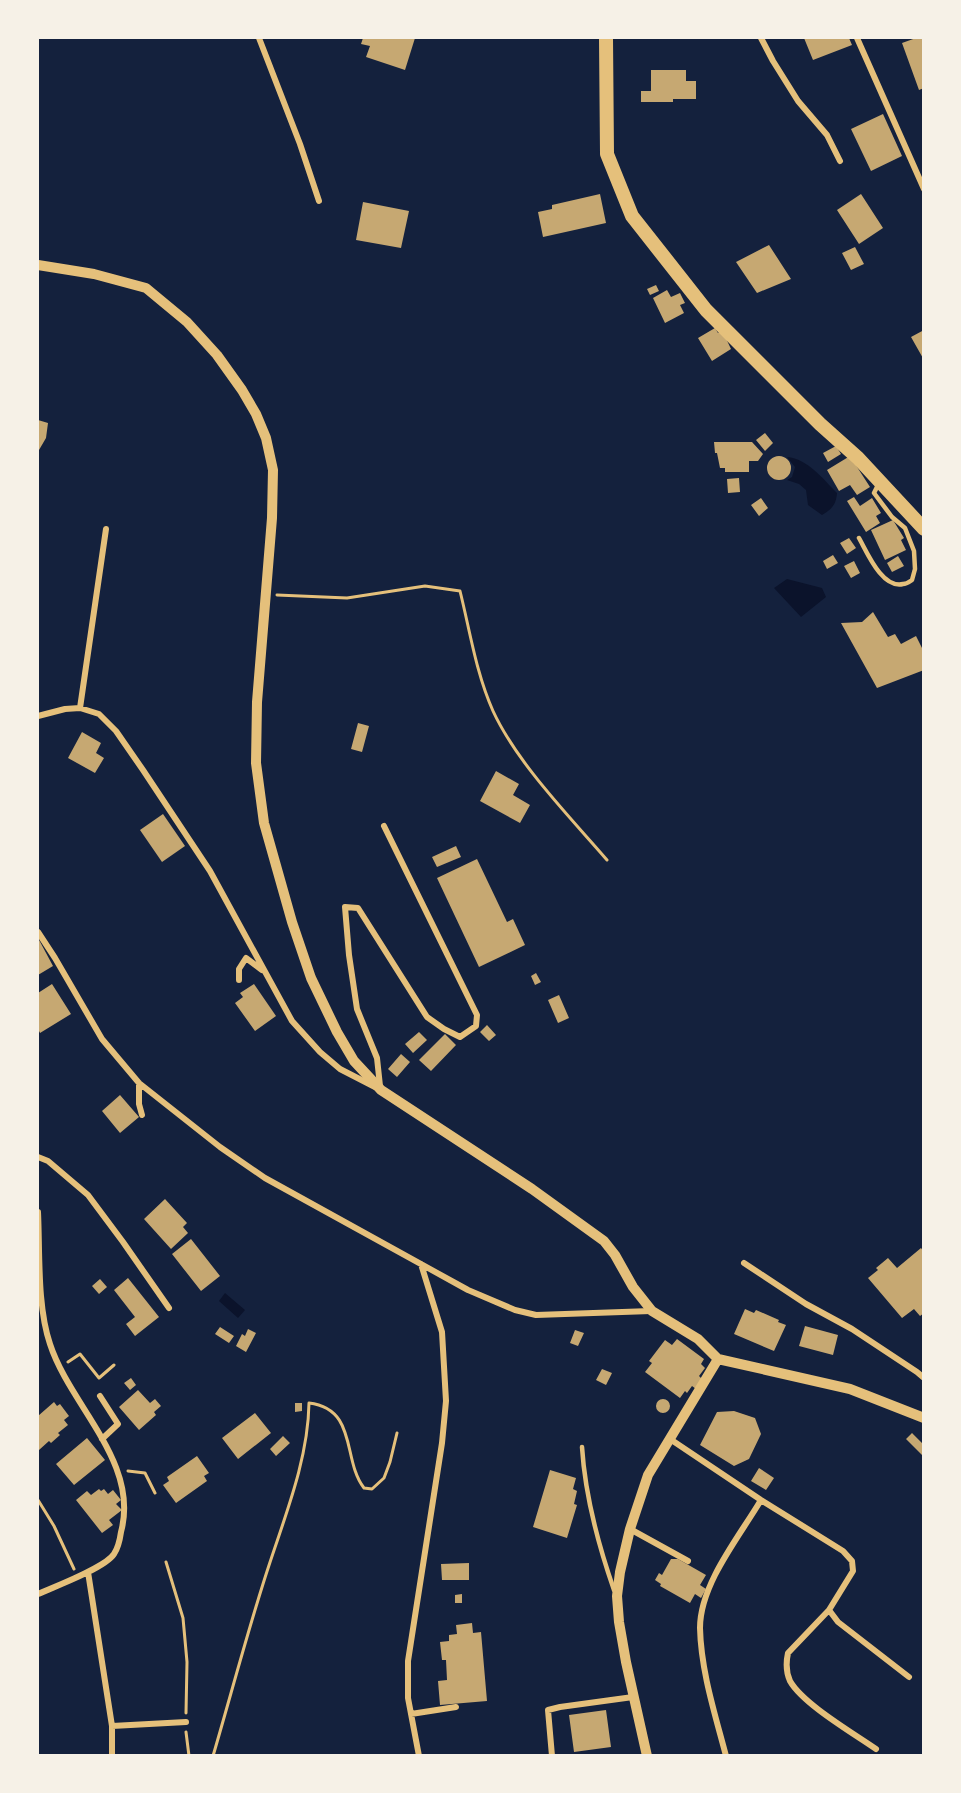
<svg xmlns="http://www.w3.org/2000/svg" width="961" height="1793" font-family="Commissioner,sans-serif">
  <rect width="100%" height="100%" fill="#14213d"/>
  <path fill="#0b132b" d="M787 457C808 459 823 479 837 493 836 505 832 509 822 515L808 505 806 490 799 484 787 480 792 477 795 467Z
    M787 579 822 588 826 597 801 617 774 588Z
    M225 1293 245 1310 238 1318 219 1301Z"/>
  <path fill="#c6a872" d="M363 38H415L405 70 366 57 370 46 361 44Z
    M804 38H849L852 45 813 60Z
    M916 38H924V88L919 90 902 43Z
    M651 70H686V81H696V99H673V102H641V91H651Z
    M883 114 902 156 871 171 851 129Z
    M600 194 606 223 543 237 538 212 552 209V205Z
    M861 194 883 228 859 244 837 210Z
    M363 202 409 211 401 248 356 240Z
    M769 245 791 279 757 293 736 262Z
    M855 247 864 264 851 270 842 253Z
    M656 285 659 291 650 295 647 289Z
    M667 290 671 297 680 293 685 303 680 305 684 313 665 323 653 298Z
    M715 328 718 333 722 330 731 349 712 361 698 338Z
    M924 330V360L911 337Z
    M38 420 48 423 46 438 39 450 38 449Z
    M765 433 773 443 765 451 756 440Z
    M714 442H752L763 454 758 461H749V472H725V468H720L717 453H715Z
    M836 446 841 454 828 462 823 453Z
    M850 456 870 487 857 495 850 485 839 491 827 470Z
    M767 468a12 12 0 1 1 24 0a12 12 0 1 1-24 0Z
    M739 478 740 492 728 493 727 479Z
    M854 497 860 506 872 498 881 513 876 516 880 523 866 532 847 501Z
    M761 498 768 508 759 516 751 505Z
    M893 520 904 538 901 540 906 550 885 560 871 530Z
    M849 538 856 548 847 554 840 543Z
    M833 555 838 563 827 569 823 561Z
    M898 556 904 566 892 572 887 563Z
    M854 561 860 573 851 578 844 566Z
    M873 612 888 637 895 634 901 644 916 636 924 652V670L877 688 841 623 862 622Z
    M358 723 369 726 362 752 351 749Z
    M82 732 101 743 96 753 104 758 95 773 68 758Z
    M496 771 519 784 513 795 530 805 520 823 480 801Z
    M163 814 185 846 162 862 140 830Z
    M456 846 461 857 437 867 432 857Z
    M477 859 507 922 513 919 525 945 479 967 437 878Z
    M38 938 53 966 38 975Z
    M536 973 541 982 535 985 531 976Z
    M52 984 71 1014 40 1033 38 1029V993Z
    M254 984 276 1016 255 1031 235 1003 243 997 240 993Z
    M559 995 569 1018 558 1023 548 1000Z
    M487 1025 496 1035 489 1041 480 1032Z
    M419 1032 427 1040 413 1053 405 1044Z
    M445 1034 456 1045 431 1071 419 1060Z
    M401 1054 410 1062 397 1077 388 1069Z
    M120 1095 139 1117 120 1133 102 1111Z
    M165 1199 187 1223 183 1227 188 1233 171 1249 144 1219Z
    M191 1239 220 1276 201 1291 172 1254Z
    M921 1248 924 1252V1313L920 1316 914 1309 902 1318 868 1278 878 1270 876 1268 888 1258 897 1268Z
    M128 1278 159 1317 135 1336 126 1324 135 1317 114 1290Z
    M100 1279 107 1287 99 1294 92 1286Z
    M745 1309 754 1313 756 1310 779 1320 778 1322 786 1325 774 1351 734 1334Z
    M805 1326 838 1335 833 1355 799 1346Z
    M220 1327 234 1336 229 1343 215 1334Z
    M248 1329 256 1333 246 1352 236 1346 242 1334 245 1336Z
    M575 1330 584 1333 578 1346 570 1343Z
    M677 1339 704 1359 701 1364 705 1368 699 1376 702 1379 696 1389 692 1386 687 1393 685 1391 680 1398 645 1372 652 1363 649 1361 665 1340 672 1345Z
    M602 1369 612 1373 606 1385 596 1380Z
    M131 1378 136 1385 130 1390 124 1383Z
    M138 1390 150 1403 155 1399 161 1406 154 1412 156 1415 139 1430 119 1407Z
    M656 1406a7 7 0 1 1 14 0a7 7 0 1 1-14 0Z
    M54 1402 57 1406 60 1404 69 1416 64 1420 68 1425 58 1433 60 1435 51 1443 49 1441 39 1450 38 1416Z
    M295 1403H302V1411L295 1412Z
    M734 1411 755 1418 761 1434 749 1459 734 1466 700 1445 717 1412Z
    M255 1413 271 1433 238 1459 222 1438Z
    M912 1433 924 1445V1457L906 1439Z
    M283 1436 290 1443 276 1456 270 1449Z
    M87 1438 105 1460 74 1485 56 1464Z
    M197 1456 209 1473 204 1476 207 1481 176 1503 163 1485 169 1481 167 1477Z
    M759 1468 774 1478 766 1490 751 1481Z
    M550 1470 576 1478 573 1489 577 1491 574 1504 577 1505 567 1538 533 1527Z
    M99 1489 101 1491 104 1489 108 1494 113 1490 121 1500 116 1504 122 1510 109 1520 113 1525 102 1533 76 1500 87 1491 91 1495Z
    M671 1559H678L706 1575 700 1585 706 1589 701 1598 695 1594 690 1603 660 1586 661 1584 655 1580 659 1573 662 1575Z
    M469 1563V1580H442L441 1564Z
    M462 1594V1603H455V1595Z
    M472 1623 473 1633 481 1632 487 1701 440 1705 438 1681 447 1680 446 1660H442L440 1642 449 1641V1635L457 1634 456 1625Z
    M606 1710 611 1747 574 1752 569 1715Z"/>
  <g fill="none" stroke-linecap="round" stroke-linejoin="round">
    <path stroke="#e5c07b" stroke-width="3" d="M277 595 347 598 425 586 460 591C470 631 476 673 493 711 517 763 569 816 607 860
      M68 1362 80 1354 99 1378 114 1365
      M128 1471 145 1473 155 1493
      M38 1500 54 1526 74 1569
      M166 1562 183 1618 187 1662 186 1713
      M186 1732 189 1756
      M213 1756C230 1698 245 1641 263 1584 281 1525 308 1465 309 1403 358 1409 342 1460 364 1488L372 1489 384 1478 390 1462 397 1433"/>
    <path stroke="#e5c07b" stroke-width="4.5" d="M859 538C867 552 882 589 903 584 907 584 909 582 912 580L915 569 914 551 905 528 892 517 874 493 878 485
      M582 1447C585 1495 598 1544 614 1590"/>
    <path stroke="#e5c07b" stroke-width="6" d="M259 38 300 144 319 201
      M761 38 773 61 798 101 827 135 840 161
      M857 38 924 189
      M80 708 106 529
      M38 716 65 709 80 708 99 714 116 731 143 770 210 871 292 1021 320 1052 340 1069 375 1087
      M38 932 55 958 102 1039 139 1083 220 1147 265 1178 468 1290 515 1310 536 1315 651 1311
      M239 980V969L246 958 262 970
      M139 1083V1104L142 1115
      M380 1086 377 1058 357 1009 349 955 345 907 358 908 427 1017 444 1029 460 1037 476 1026 477 1015 384 826
      M38 1157 48 1161 88 1195 123 1242 169 1308
      M38 1212C40 1253 37 1306 50 1344 70 1406 140 1462 121 1532 120 1539 118 1548 114 1554 105 1568 54 1587 38 1594
      M744 1263 806 1304 852 1329 917 1372 924 1378
      M100 1396 118 1424 102 1439
      M670 1439 761 1500 843 1551 852 1561 853 1571 829 1610 838 1622 909 1677
      M630 1529 688 1561
      M88 1572 112 1726V1756
      M829 1610 788 1653C786 1662 786 1672 790 1681 803 1704 853 1733 876 1749
      M411 1714 456 1707
      M112 1726 186 1722
      M419 1756 408 1698V1661L442 1443 446 1401 442 1332 421 1264
      M552 1756 548 1710 560 1707 633 1697
      M726 1756C715 1714 701 1671 700 1628 700 1611 707 1591 715 1575 728 1549 746 1525 761 1500"/>
    <path stroke="#e5c07b" stroke-width="10" d="M38 265 94 274 146 288 187 322 217 355 242 390 256 414 266 438 273 470 272 518 257 702 256 763 264 823 292 922 311 978 337 1032 354 1061 381 1090 532 1189 604 1241 615 1255 633 1287 652 1311 698 1339 718 1359 850 1389 924 1418
      M647 1756 626 1662 619 1622 617 1596 620 1572 630 1529 648 1475 718 1359"/>
    <path stroke="#e5c07b" stroke-width="14" d="M606 38 607 154 632 216 706 310 820 424 858 458 924 529"/>
  </g>
  <rect width="961" height="1793" fill="none" stroke="#f6f1e7" stroke-width="78"/>
</svg>
